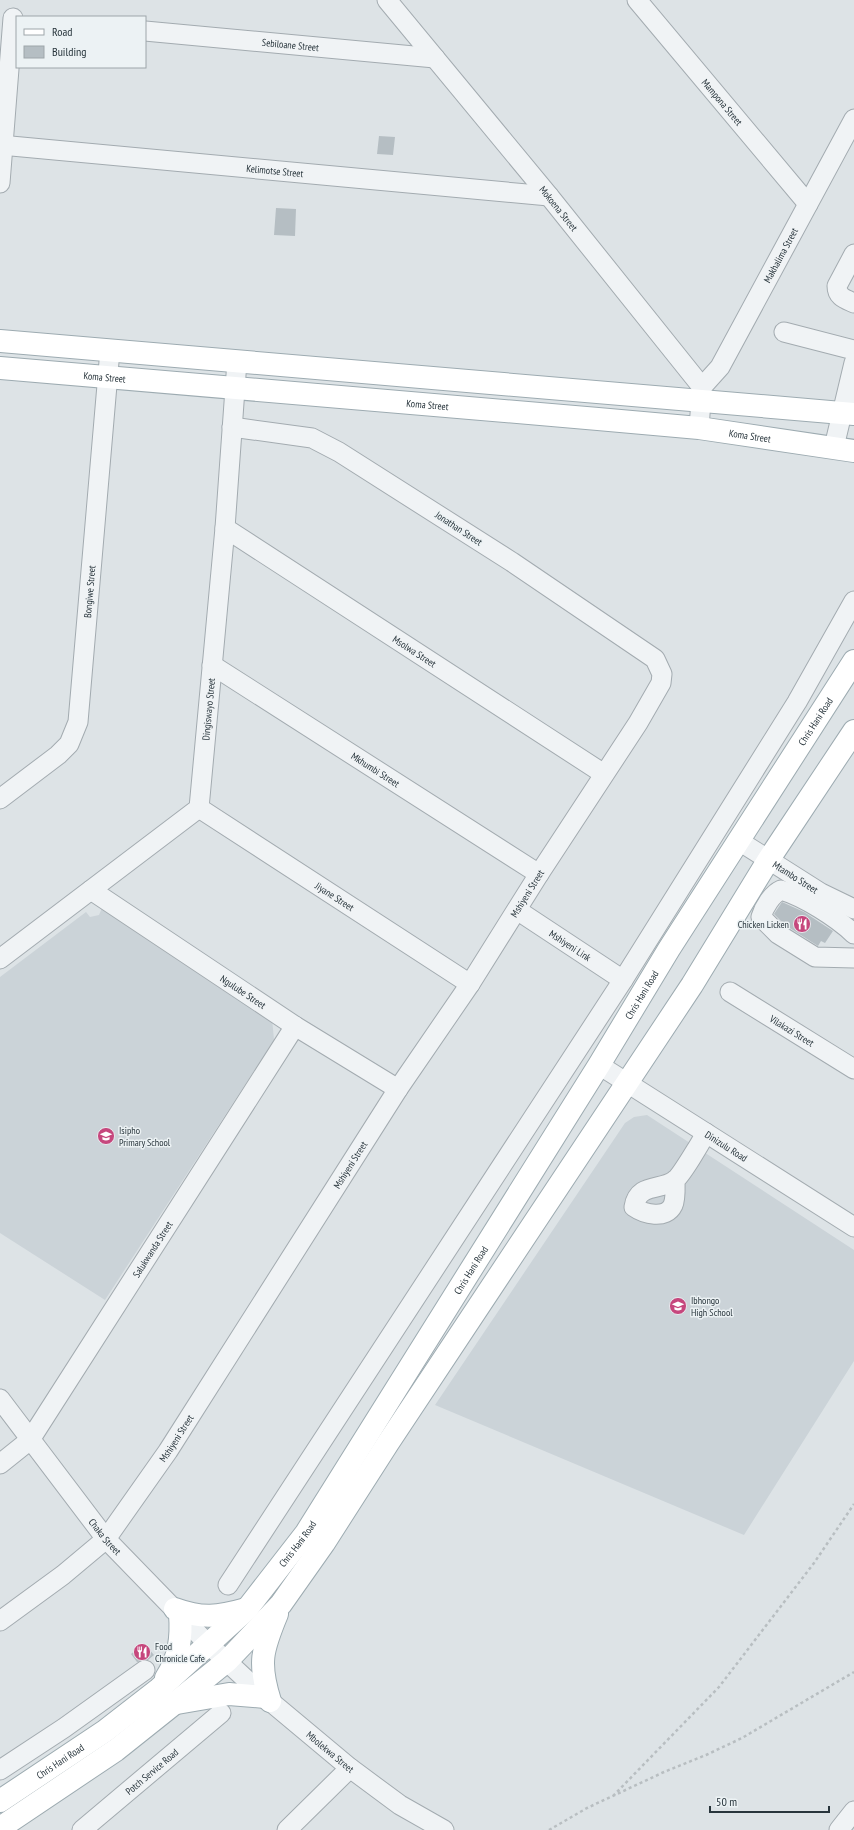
<svg xmlns="http://www.w3.org/2000/svg" width="854" height="1830" font-family="'PT Sans Narrow',sans-serif">
  <rect width="100%" height="100%" fill="#dde3e6"/>
  <path fill="#cbd3d8" d="M102 908 272 1018 274 1040 105 1300 0 1233V977L86 912 90 917 99 915Z
    M647 1115 854 1250V1361L744 1535 435 1405 625 1123 634 1117Z"/>
  <path fill="#b5bec3" d="M379 136 395 137 393 155 377 154Z
    M276 208 296 209 295 236 274 235Z
    M782 902 804 912 833 931 825 943 821 941 818 946 785 925 774 914Z
    M144 1643 154 1655 148 1660 137 1662 131 1654Z"/>
  <g fill="none" stroke-linecap="round" stroke-linejoin="round">
    <g stroke="#a3abb0" stroke-width="21">
      <g id="minor">
        <path id="s1" d="M387 0 549 196 702 387 699 428"/>
        <path id="s2" d="M637 0 808 204"/>
        <path id="s3" d="M145 31 435 58"/>
        <path id="s4" d="M0 145 549 196"/>
        <path d="M0 183 13 18"/>
        <path d="M854 254 837 286C837 297 845 299 854 303"/>
        <path d="M784 332 854 350"/>
        <path id="s5" d="M702 387 720 367 854 119"/>
        <path d="M834 447 854 363"/>
        <path id="s6" d="M225 528 604 774"/>
        <path id="s7" d="M212 665 539 874"/>
        <path id="s8" d="M0 799 58 755 69 744 78 722 110 350"/>
        <path id="s9" d="M199 808 470 984"/>
        <path id="s10" d="M739 841 821 893 854 909"/>
        <path id="s11" d="M91 890 295 1026 398 1089"/>
        <path id="s12" d="M517 910 623 980"/>
        <path d="M854 934C836 917 804 897 781 890 772 894 764 907 761 917L778 934 815 957 854 958"/>
        <path id="s13" d="M0 959 199 808 225 528 237 361"/>
        <path id="s14" d="M730 992 854 1069"/>
        <path id="s15" d="M599 1065 854 1227"/>
        <path d="M675 1180C675 1188 676 1198 673 1205 666 1220 644 1214 634 1207 638 1182 662 1191 675 1180 681 1176 701 1142 706 1133"/>
        <path id="s16" d="M0 1399 106 1539 208 1644 265 1697 350 1768 400 1805 444 1830"/>
        <path id="s17" d="M0 1464 30 1440 295 1026"/>
        <path d="M228 1585 623 980 797 702 854 601"/>
        <path id="s18" d="M0 1621 63 1575 106 1539 168 1451 398 1089 470 984 539 874 638 723 661 683 662 674 655 659 512 562 339 452 312 438 232 427"/>
        <path d="M0 1770 64 1728 145 1670"/>
        <path id="s19" d="M82 1830 221 1713"/>
        <path d="M287 1830 350 1768"/>
        <path d="M839 1830 854 1811"/>
      </g>
    </g>
    <g stroke="#9dabb1" stroke-width="24">
      <g id="major">
        <path d="M0 341 854 414"/>
        <path id="s20" d="M0 368 598 419 699 428 854 451"/>
        <path d="M175 1609C202 1619 218 1617 246 1609"/>
        <path d="M166 1678C179 1658 182 1638 180 1614"/>
        <path d="M270 1701C258 1663 262 1650 277 1614"/>
        <path d="M177 1703 229 1694 265 1697"/>
        <path id="s21" d="M0 1801 105 1731 159 1689 247 1609 306 1533 599 1065 669 949 854 661"/>
        <path d="M0 1828 116 1750 175 1703 227 1661 281 1604 324 1543 388 1443 692 985 769 859 854 731"/>
      </g>
    </g>
    <path stroke="#b8bec1" stroke-width="2.5" stroke-dasharray="3 3" stroke-linecap="butt" d="M613 1796 719 1687 814 1563 854 1504
      M549 1830 587 1808 664 1772 706 1755 742 1738 854 1672"/>
    <use href="#minor" stroke="#f0f3f5" stroke-width="19"/>
    <use href="#major" stroke="#fff" stroke-width="22"/>
  </g>
  <defs>
    <g id="restaurant-disc" transform="scale(0.9)"><circle r="9.5" fill="#c6477d" stroke="#ecf2f4"/><path d="M-5-6h1v4h1v-4h1v4h1v-4h1v5L-1.5 .5V6h-2V.5L-5-1ZM5-6V6H3V1.5H1.5Q1.5-4 5-6Z" fill="#fff"/></g>
    <g id="school-disc" transform="scale(0.9)"><circle r="9.5" fill="#c6477d" stroke="#ecf2f4"/><path d="M0-5L7-2L0 1L-7-2ZM-4 1L0 2.5L4 1V4Q0 6-4 4Z" fill="#fff"/></g>
  </defs>
  <g fill-rule="evenodd">
    <use href="#restaurant-disc" x="802" y="924"/>
    <use href="#school-disc" x="106" y="1136"/>
    <use href="#school-disc" x="678" y="1306"/>
    <use href="#restaurant-disc" x="142" y="1652"/>
  </g>
  <g text-anchor="middle" stroke-width="3" stroke-linejoin="round" paint-order="stroke">
    <g font-size="10" fill="#28353c" stroke="#ecf2f4">
      <text dy="4" stroke="none"><textPath href="#s3" startOffset="146">Sebiloane Street</textPath></text>
      <text dy="4" stroke="none"><textPath href="#s2" startOffset="133">Mampona Street</textPath></text>
      <text dy="4" stroke="none"><textPath href="#s4" startOffset="276">Kelimotse Street</textPath></text>
      <text dy="4" stroke="none"><textPath href="#s1" startOffset="270">Mokoena Street</textPath></text>
      <text dy="4" stroke="none"><textPath href="#s5" startOffset="154">Makhalima Street</textPath></text>
      <text dy="4" stroke="none"><textPath href="#s20" startOffset="105">Koma Street</textPath></text>
      <text dy="4" stroke="none"><textPath href="#s20" startOffset="429">Koma Street</textPath></text>
      <text dy="4" stroke="none"><textPath href="#s20" startOffset="753">Koma Street</textPath></text>
      <text transform="translate(459 528) rotate(33)" y="4">Jonathan Street</text>
      <text dy="4" stroke="none"><textPath href="#s8" startOffset="243">Bongiwe Street</textPath></text>
      <text dy="4" stroke="none"><textPath href="#s6" startOffset="226">Msolwa Street</textPath></text>
      <text dy="4" stroke="none"><textPath href="#s13" startOffset="349">Dingiswayo Street</textPath></text>
      <text dy="4" stroke="none"><textPath href="#s21" startOffset="1368">Chris Hani Road</textPath></text>
      <text dy="4" stroke="none"><textPath href="#s7" startOffset="194">Mkhumbi Street</textPath></text>
      <text dy="4" stroke="none"><textPath href="#s10" startOffset="67">Mtambo Street</textPath></text>
      <text dy="4" stroke="none"><textPath href="#s18" startOffset="905">Mshiyeni Street</textPath></text>
      <text dy="4" stroke="none"><textPath href="#s9" startOffset="162">Jiyane Street</textPath></text>
      <text dy="4" stroke="none"><textPath href="#s12" startOffset="64">Mshiyeni Link</textPath></text>
      <text dy="4" stroke="none"><textPath href="#s11" startOffset="183">Ngulube Street</textPath></text>
      <text dy="4" stroke="none"><textPath href="#s21" startOffset="1044">Chris Hani Road</textPath></text>
      <text dy="4" stroke="none"><textPath href="#s14" startOffset="73">Vilakazi Street</textPath></text>
      <text dy="4" stroke="none"><textPath href="#s15" startOffset="151">Dinizulu Road</textPath></text>
      <text dy="4" stroke="none"><textPath href="#s18" startOffset="581">Mshiyeni Street</textPath></text>
      <text dy="4" stroke="none"><textPath href="#s17" startOffset="265">Salukwanda Street</textPath></text>
      <text dy="4" stroke="none"><textPath href="#s21" startOffset="720">Chris Hani Road</textPath></text>
      <text dy="4" stroke="none"><textPath href="#s18" startOffset="257">Mshiyeni Street</textPath></text>
      <text dy="4" stroke="none"><textPath href="#s16" startOffset="173">Chaka Street</textPath></text>
      <text dy="4" stroke="none"><textPath href="#s21" startOffset="396">Chris Hani Road</textPath></text>
      <text dy="4" stroke="none"><textPath href="#s16" startOffset="485">Mbolekwa Street</textPath></text>
      <text dy="4" stroke="none"><textPath href="#s21" startOffset="72">Chris Hani Road</textPath></text>
      <text dy="4" stroke="none"><textPath href="#s19" startOffset="91">Potch Service Road</textPath></text>
    </g>
    <g font-size="10" fill="#28353c" stroke="#ecf2f4" text-anchor="start">
      <text x="789" y="928" text-anchor="end">Chicken Licken</text>
      <text x="119" y="1134">Isipho<tspan x="119" dy="12">Primary School</tspan></text>
      <text x="691" y="1304">Ibhongo<tspan x="691" dy="12">High School</tspan></text>
      <text x="155" y="1650">Food<tspan x="155" dy="12">Chronicle Cafe</tspan></text>
    </g>
  </g>
  <rect x="16" y="16" width="130" height="52" fill="#ecf2f4" stroke="#9ea6aa"/>
  <rect x="24" y="29" width="20" height="6" fill="#ffffff" stroke="#9ea6aa"/>
  <text x="52" y="36" font-size="12" fill="#28353c">Road</text>
  <rect x="24" y="46" width="20" height="12" fill="#b5bec3" stroke="#9ea6aa"/>
  <text x="52" y="56" font-size="12" fill="#28353c">Building</text>
  <path d="M710 1806v6h119v-6" fill="none" stroke="#28353c" stroke-width="2"/>
  <text x="716" y="1806" font-size="12" fill="#28353c" stroke="#ecf2f4" stroke-width="3" paint-order="stroke">50 m</text>
</svg>
